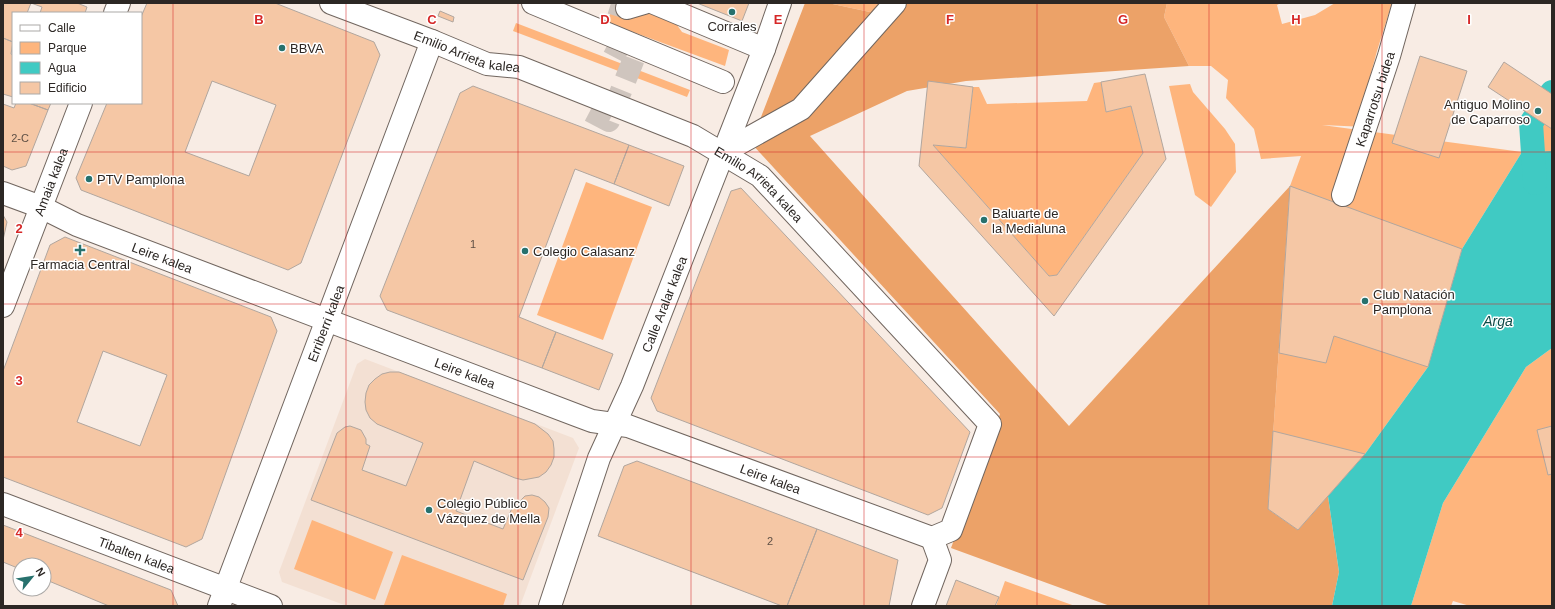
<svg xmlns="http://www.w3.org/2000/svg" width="1555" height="609" font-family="Helvetica,sans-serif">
  <rect width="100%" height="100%" fill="#f8ece4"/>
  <path fill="#f3e0d3" d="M365 359 573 438 579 448 520 606H347L282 582 279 572 357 364Z"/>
  <path fill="#feb57d" d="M828 3H878L870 12Z
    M1167 3H1281L1277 5 1282 24 1315 15 1335 3H1392L1377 51 1360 114 1366 127 1322 125 1522 152 1552 104V151L1522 152 1462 249 1428 367 1365 454 1298 530 1268 509 1290 186 1301 156 1261 159 1254 129 1226 98 1228 80 1211 66H1189L1164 17Z
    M614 7 633 17 646 12 677 25 682 32 729 50 725 66 606 22Z
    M516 23 690 90 687 97 513 31Z
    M1101 82 1106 112 1131 106 1143 153 1057 275 1049 276 933 145 966 148 973 87H979L987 104 1087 101 1094 83Z
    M1190 84 1193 92 1225 129 1235 144 1236 172 1211 207 1195 195 1169 86Z
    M586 182 652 207 603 340 537 315Z
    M1552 348V606H1470L1453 601 1451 606H1411L1443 503 1526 367Z
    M312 520 393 552 375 600 294 569Z
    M402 555 507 594 503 606 384 605Z
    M1005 581 1075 606H996Z"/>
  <path fill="#eca268" d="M805 3H828L870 12 878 3H1167L1164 17 1189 66 966 81 907 91 810 136 1069 426 1290 186 1268 509 1298 530 1328 496 1339 572 1332 606H1110L951 548 1000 414 751 143Z"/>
  <path fill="#40cac3" d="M1552 151V348L1526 367 1443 503 1411 606H1332L1339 572 1328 496 1365 454 1428 367 1462 249 1522 152Z"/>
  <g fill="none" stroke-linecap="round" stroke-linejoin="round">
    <path stroke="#40cac3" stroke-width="24" d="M1535 183 1531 123 1552 92"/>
  </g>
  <path fill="#f5c7a5" stroke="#b1a69e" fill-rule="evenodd" d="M3 3H77L87 7 85 13H40L42 7 31 3 27 13H13V42L3 38Z
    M147 3H275L374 42 380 55 301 263 288 270 81 190 76 178 107 103H141V17ZM212 81 276 105 249 176 185 152Z
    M697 3H749L742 21Z
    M440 11 454 17 453 22 438 16Z
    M3 38 13 42 11 54 13 55V97L3 94Z
    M1420 56 1467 71 1439 158 1392 143Z
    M1504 62 1552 94V129L1488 87Z
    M1145 74 1166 159 1054 316 919 166 928 81 973 87 966 148 933 145 1049 276 1057 275 1143 153 1131 106 1106 112 1101 82Z
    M473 86 629 145 614 184 575 169 519 317 556 332 542 368 387 310 380 296 460 93Z
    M16 103H29L48 110 26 166 12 170 3 166V104L14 108Z
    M29 103H51L48 110Z
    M629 145 684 166 669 206 614 184Z
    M1290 186 1462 249 1428 367 1334 336 1326 363 1279 353Z
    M741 188 970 432 942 508 928 515 657 411 651 398 731 191Z
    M3 215 7 222 3 240Z
    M65 237 271 317 277 331 202 539 186 547 3 477V371L50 245ZM103 351 167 375 140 446 77 422Z
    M556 332 613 354 599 390 542 368Z
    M390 372H399L535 424 548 434 553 441 554 449V457L551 465 546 472 539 477 523 480 515 478 474 461 456 511 503 529 515 501 519 502 525 496 532 495 539 497 545 502 549 508 548 517 523 580 311 500 337 433 345 427 350 426 361 430 366 439V444L370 446 362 470 406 486 423 443 377 424 370 418 366 410 365 402 366 393 369 385 375 379 382 374Z
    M1552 426V474L1548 475 1537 430Z
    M1273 431 1365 454 1298 530 1268 509Z
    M637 461 817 529 787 606H782L598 536 624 466Z
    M3 525 171 590 178 606H109L44 579V565H20V569L3 562Z
    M817 529 898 560 889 606H787Z
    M956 580 999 597 995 606H946Z"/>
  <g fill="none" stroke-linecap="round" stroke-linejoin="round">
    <path stroke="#cfc5be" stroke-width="22" stroke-dasharray="22 11" stroke-linecap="butt" d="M611 3 627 8
      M590 111 609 121 635 56 609 42"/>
    <g stroke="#71665f" stroke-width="24">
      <g id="minor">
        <path id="s1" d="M331 3 432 41 487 64 519 67 693 136 760 176 990 424 951 530 932 538"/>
        <path d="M533 3 723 82"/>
        <path d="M654 3 764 49"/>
        <path d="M627 8 644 3"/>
        <path d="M115 13 119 3"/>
        <path d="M722 153 801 109 895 3"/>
        <path id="s2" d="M3 193 41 207 77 225 576 415 592 421 628 426 932 538"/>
        <path id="s3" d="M1343 195 1389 56 1404 3"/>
        <path id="s4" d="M3 306 81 103"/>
        <path id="s5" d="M3 504 271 606"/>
        <path id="s6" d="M219 606 432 41"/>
        <path id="s7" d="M550 606 599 458 632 386 764 49 780 3"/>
        <path d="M923 606 940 560 932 538"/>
      </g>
    </g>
    <use href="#minor" stroke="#fff" stroke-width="22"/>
  </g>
  <path fill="none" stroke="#d62828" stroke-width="1" stroke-opacity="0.55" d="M173 3V606M346 3V606M518 3V606M691 3V606M864 3V606M1037 3V606M1209 3V606M1382 3V606M3 152H1552M3 304H1552M3 457H1552"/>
  <g fill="#27716d" stroke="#fff" stroke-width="1.5">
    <circle cx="732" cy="12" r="4"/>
    <circle cx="282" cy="48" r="4"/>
    <circle cx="1538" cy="111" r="4"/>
    <circle cx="89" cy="179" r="4"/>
    <circle cx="984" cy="220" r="4"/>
    <path d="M78 244h4v4h4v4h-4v4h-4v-4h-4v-4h4z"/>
    <circle cx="525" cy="251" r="4"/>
    <circle cx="1365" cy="301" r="4"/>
    <circle cx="429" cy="510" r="4"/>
  </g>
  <g text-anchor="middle" stroke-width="3" stroke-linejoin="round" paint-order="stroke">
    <g font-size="11" fill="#5e4f44">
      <text x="20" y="142">2-C</text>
      <text x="473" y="248">1</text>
      <text x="770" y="545">2</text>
    </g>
    <g font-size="13" fill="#2c2724" stroke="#fff" text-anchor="start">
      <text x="732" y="31" text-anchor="middle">Corrales</text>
      <text x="290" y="53">BBVA</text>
      <text x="1530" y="109" text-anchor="end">Antiguo Molino<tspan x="1530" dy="15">de Caparroso</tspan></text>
      <text x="97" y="184">PTV Pamplona</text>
      <text x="992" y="218">Baluarte de<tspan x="992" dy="15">la Medialuna</tspan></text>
      <text x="533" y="256">Colegio Calasanz</text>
      <text x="80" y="269" text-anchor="middle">Farmacia Central</text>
      <text x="1373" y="299">Club Natación<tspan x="1373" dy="15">Pamplona</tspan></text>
      <text x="437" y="508">Colegio Público<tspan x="437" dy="15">Vázquez de Mella</tspan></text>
    </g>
    <g font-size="13" fill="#2c2724" stroke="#fff">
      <text dy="5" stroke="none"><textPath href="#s1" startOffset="145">Emilio Arrieta kalea</textPath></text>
      <text dy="5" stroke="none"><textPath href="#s3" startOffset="101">Kaparrotsu bidea</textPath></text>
      <text dy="5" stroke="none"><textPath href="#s4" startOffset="133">Amaia kalea</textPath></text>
      <text dy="5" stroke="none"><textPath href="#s1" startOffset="469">Emilio Arrieta kalea</textPath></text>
      <text dy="5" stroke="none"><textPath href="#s2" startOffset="172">Leire kalea</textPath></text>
      <text dy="5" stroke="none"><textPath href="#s7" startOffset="323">Calle Aralar kalea</textPath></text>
      <text dy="5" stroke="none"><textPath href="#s6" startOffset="302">Erriberri kalea</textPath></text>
      <text dy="5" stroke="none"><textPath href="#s2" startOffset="496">Leire kalea</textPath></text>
      <text dy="5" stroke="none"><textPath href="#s2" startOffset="820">Leire kalea</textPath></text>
      <text dy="5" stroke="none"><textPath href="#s5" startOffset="143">Tibalten kalea</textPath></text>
    </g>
    <g font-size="14" font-style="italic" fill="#0e4a47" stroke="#fff">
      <text x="1498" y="326">Arga</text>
    </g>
  </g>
  <g font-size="13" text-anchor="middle" font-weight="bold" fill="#d62828" stroke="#fff" stroke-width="3" stroke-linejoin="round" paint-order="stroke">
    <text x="259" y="24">B</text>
    <text x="432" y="24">C</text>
    <text x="605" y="24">D</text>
    <text x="778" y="24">E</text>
    <text x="950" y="24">F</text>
    <text x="1123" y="24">G</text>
    <text x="1296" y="24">H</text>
    <text x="1469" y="24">I</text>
    <text x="19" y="233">2</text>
    <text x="19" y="385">3</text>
    <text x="19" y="537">4</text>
  </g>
  <rect width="1555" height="609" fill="none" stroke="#2c2724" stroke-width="8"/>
  <rect x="12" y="12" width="130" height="92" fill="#ffffff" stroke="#aba9a7"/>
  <rect x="20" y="25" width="20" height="6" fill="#ffffff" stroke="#aba9a7"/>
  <text x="48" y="32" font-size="12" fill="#2c2724">Calle</text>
  <rect x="20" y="42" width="20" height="12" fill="#feb57d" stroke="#aba9a7"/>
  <text x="48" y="52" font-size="12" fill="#2c2724">Parque</text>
  <rect x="20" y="62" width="20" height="12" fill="#40cac3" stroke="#aba9a7"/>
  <text x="48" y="72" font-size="12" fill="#2c2724">Agua</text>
  <rect x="20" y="82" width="20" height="12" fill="#f5c7a5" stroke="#aba9a7"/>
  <text x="48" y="92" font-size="12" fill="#2c2724">Edificio</text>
  <g transform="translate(32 577) rotate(60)"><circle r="19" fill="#ffffff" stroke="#aba9a7"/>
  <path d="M0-3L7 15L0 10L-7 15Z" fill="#27716d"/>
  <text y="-6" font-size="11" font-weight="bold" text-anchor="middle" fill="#2c2724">N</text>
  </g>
</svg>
